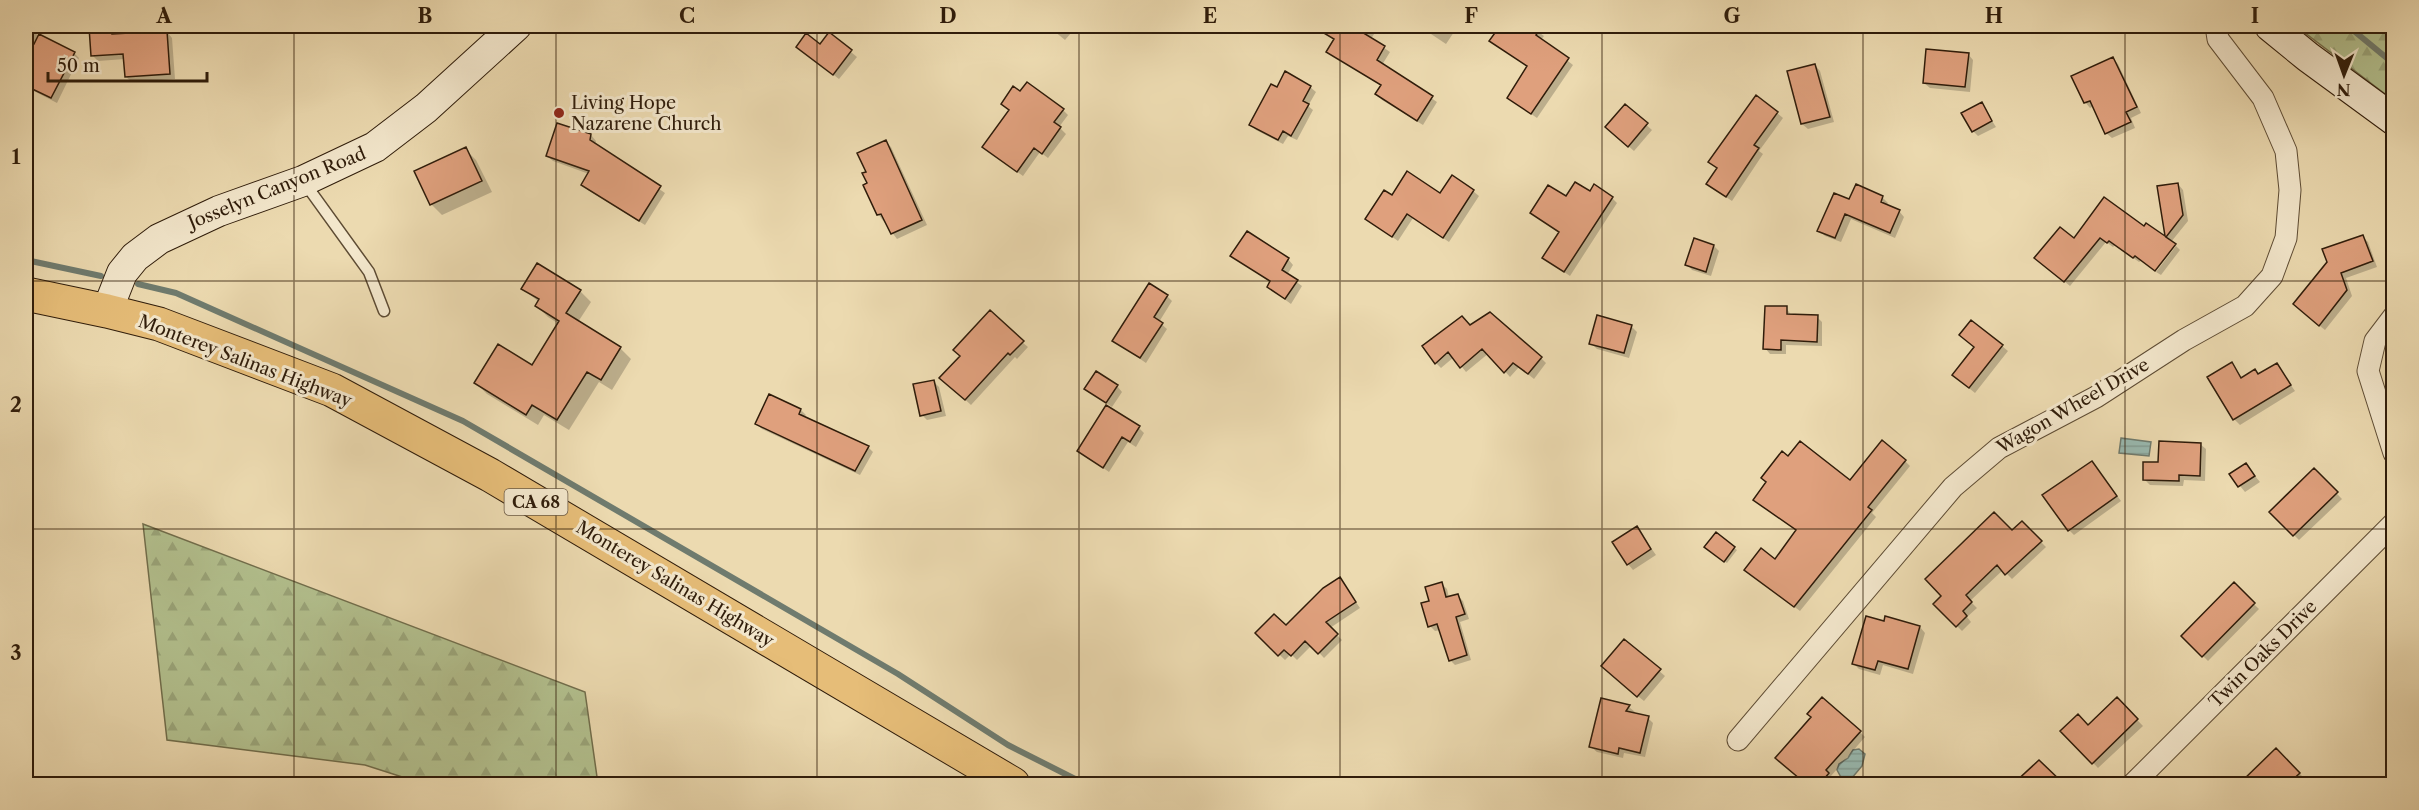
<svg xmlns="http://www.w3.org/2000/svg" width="2419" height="810" font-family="'Libre Caslon Text',serif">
  <defs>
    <pattern id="forest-firs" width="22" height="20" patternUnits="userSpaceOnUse" patternTransform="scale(1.5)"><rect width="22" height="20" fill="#b3c18f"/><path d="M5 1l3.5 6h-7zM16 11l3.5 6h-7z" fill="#9aa57a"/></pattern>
    <pattern id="water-rules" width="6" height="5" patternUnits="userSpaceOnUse" patternTransform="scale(1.5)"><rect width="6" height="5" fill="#99bab1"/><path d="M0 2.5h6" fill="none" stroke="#849f97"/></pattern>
  </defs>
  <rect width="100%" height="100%" fill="#ecdab0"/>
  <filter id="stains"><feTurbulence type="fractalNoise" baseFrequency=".00333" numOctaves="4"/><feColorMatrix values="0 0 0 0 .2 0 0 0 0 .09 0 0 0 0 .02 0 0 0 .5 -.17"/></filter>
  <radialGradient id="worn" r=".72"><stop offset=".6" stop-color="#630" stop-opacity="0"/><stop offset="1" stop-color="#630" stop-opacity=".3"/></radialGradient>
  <path fill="url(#forest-firs)" stroke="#716e4c" stroke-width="1.5" d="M2296 26H2393V100Z
    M143 524 585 692 598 784H424L365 765 167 740Z"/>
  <path fill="url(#water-rules)" stroke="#6f7b6e" stroke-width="1.5" d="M2121 438 2151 442 2149 456 2119 453Z
    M1859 749 1865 754 1862 766 1851 779H1842L1837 770 1839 764 1848 758 1853 750Z"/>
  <path fill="#0003" d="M1048 26H1077L1065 40Z
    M1323 26H1379L1371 39 1390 52 1382 65 1437 102 1423 125 1382 100 1377 94 1382 86 1328 51 1335 40 1325 32Z
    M1419 26H1458L1446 44Z
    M1501 26H1530L1544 36 1541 40 1573 65 1537 118 1508 98 1528 68 1491 41Z
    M111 27 117 36 167 32 172 38 175 79 132 82 126 77 125 59 98 61 92 55Z
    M32 32 74 53 79 58 57 103 26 87V66L28 60 26 57V47Z
    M829 34 857 57 839 79 804 52 820 46Z
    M1968 54 1973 60 1970 92 1930 88 1924 83Z
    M2113 58 2118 64 2141 113 2131 118 2135 128 2112 138 2106 133 2094 106 2090 108 2085 102Z
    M1815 65 1820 71 1834 122 1808 129 1802 124Z
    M1310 87 1316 92 1308 106 1313 110 1297 140 1288 136 1283 144 1256 130 1251 125 1277 89Z
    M1021 93 1063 110 1068 115 1059 127 1066 134 1048 158 1040 152 1023 176 989 152Z
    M1981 104 1996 127 1978 136 1973 131Z
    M1625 106 1652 130 1634 151 1612 132Z
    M1777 113 1783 118 1759 151 1763 154 1732 201 1714 189 1718 169 1710 162Z
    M591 135 596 141 595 145 665 193 645 225 588 190 583 184 589 174 553 161 547 156Z
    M886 142 891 147 927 225 897 239 878 214 869 184Z
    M465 149 476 160 492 192 442 215 431 204Z
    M2178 184 2183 190 2188 221 2171 242 2139 262 2115 245 2113 247 2106 242 2070 286 2042 263 2074 240 2144 228 2167 239 2159 187Z
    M1473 191 1479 196 1449 242 1413 218 1398 241 1367 219 1392 197 1441 195Z
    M1590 193 1612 198 1617 203 1570 276 1543 258 1560 233 1532 213 1566 198Z
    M1882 197 1888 203 1886 206 1899 211 1904 217 1895 238 1851 219 1841 242 1825 236 1819 230 1850 201Z
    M2363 237 2368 242 2377 267 2346 278 2352 296 2325 330 2300 310Z
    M1714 246 1719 251 1711 276 1692 270 1687 264Z
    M2176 246 2180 250 2161 275 2156 272Z
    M1232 256 1288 259 1293 265 1287 275 1302 286 1291 304 1268 287 1271 283Z
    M523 289 580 291 591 302 578 322 620 348 631 359 612 390 599 382 569 430 544 415 538 425 487 394 476 383 532 367 559 324 548 317 537 306 539 302Z
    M1167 296 1172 301 1159 322 1167 329 1146 363 1114 341Z
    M1786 308 1792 316 1817 317 1822 322V346L1786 345V354H1770L1765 348Z
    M1471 326 1541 358 1546 363 1534 379 1519 367 1510 377 1489 353 1466 372 1454 357 1441 368 1436 363Z
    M1631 326 1637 332 1629 358 1597 349 1591 343Z
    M1022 342 1028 347 1017 359 1015 357 971 405 947 383Z
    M2002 346 2008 351 1975 393 1959 380 1975 347Z
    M2232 364 2243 379 2259 375 2277 365 2295 391 2240 425 2234 419Z
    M933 381 939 387 946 416 927 420 922 415Z
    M1117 386 1122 392 1112 407 1086 389Z
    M801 410 806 415 804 418 868 447 873 452 860 475 762 429 756 424Z
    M1139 428 1144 433 1136 447 1128 442 1109 472 1079 451Z
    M2200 444 2206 449 2205 481 2184 480 2183 486 2150 485 2145 480 2159 463Z
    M1788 458 1850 482 1905 461 1910 466 1872 513 1876 517 1800 611 1752 575 1775 561 1797 531 1760 505Z
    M2246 465 2260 482 2245 492 2231 475Z
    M2097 468 2121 501 2074 535 2069 530Z
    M2314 470 2342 499 2299 540 2271 512Z
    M2022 523 2046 547 2012 579 2003 570 1970 601 1977 608 1967 617 1971 622 1962 631 1935 604Z
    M1637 528 1656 555 1633 570 1628 564Z
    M1716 534 1737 550 1727 563 1708 550Z
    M1340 579 1360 608 1330 628 1342 640 1324 658 1312 645 1297 660 1291 654 1285 660 1257 633 1286 627Z
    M1441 583 1447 589 1449 598 1458 596 1463 601 1469 619 1460 622 1471 660 1455 665 1450 660 1441 630 1435 631 1430 626 1431 602Z
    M2234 585 2259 609 2208 661 2183 636Z
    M1885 622 1920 627 1925 633 1913 674 1883 665 1880 675 1859 669 1854 664Z
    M1624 641 1665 676 1644 701 1608 672Z
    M2117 699 2143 726 2098 768 2063 731 2088 727Z
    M1602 700 1629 707 1635 712 1633 714 1648 718 1653 723 1645 757 1624 753 1623 758 1597 752 1591 747Z
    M1860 732 1865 737 1831 776 1834 780 1829 784H1807L1783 763Z
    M2276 750 2310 784H2242Z
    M2039 762 2062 784H2024L2020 780Z"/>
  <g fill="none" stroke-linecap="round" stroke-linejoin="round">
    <path stroke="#6f7b6e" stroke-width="6" d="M2348 26 2394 64
      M26 260 101 276
      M138 284 176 293 463 421 898 674 1008 745 1085 784"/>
  </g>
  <path fill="#dfa07d" stroke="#2f1c0a" stroke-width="1.5" d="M112 26V34L167 31 170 74 125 77 123 54 91 56 89 27Z
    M1312 26H1352L1385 46 1377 60 1433 96 1417 121 1375 94 1381 85 1326 52 1334 39Z
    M1500 26H1542L1536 35 1569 58 1531 114 1507 98 1527 66 1489 41Z
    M829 32 852 50 833 75 796 47 806 33 820 44Z
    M39 34 75 52 51 98 26 86V40L34 44Z
    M1926 49 1969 53 1965 87 1923 83Z
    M2113 57 2137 107 2126 112 2131 122 2105 134 2090 101 2084 103 2071 76Z
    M1815 64 1830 117 1801 124 1787 71Z
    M1285 71 1311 86 1303 101 1309 104 1291 136 1283 131 1278 140 1249 125 1271 84 1277 87Z
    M1027 82 1064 109 1054 122 1061 127 1042 154 1034 148 1017 172 982 147 1009 110 1001 104 1013 86 1020 91Z
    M1756 95 1778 112 1754 145 1759 148 1726 197 1706 184 1717 168 1708 162Z
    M1982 102 1992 121 1972 132 1961 113Z
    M1625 104 1648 123 1628 147 1605 127Z
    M557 123 591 134 590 140 661 186 639 221 581 185 589 171 546 156Z
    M886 140 922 220 891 234 881 214 877 215 863 185 867 183 862 173 866 172 857 153Z
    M466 147 482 181 430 205 414 171Z
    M1407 171 1440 193 1452 175 1474 190 1443 238 1407 214 1392 237 1365 219 1384 190 1392 195Z
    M1575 182 1590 191 1594 184 1613 197 1564 272 1542 258 1559 232 1530 213 1548 185 1566 196Z
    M2178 183 2183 215 2166 237 2176 244 2155 271 2135 256 2133 258 2109 241 2107 243 2100 238 2064 282 2034 258 2060 227 2074 238 2104 197 2144 226 2146 223 2165 236 2157 186Z
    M1856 184 1883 196 1881 202 1900 210 1890 233 1845 214 1835 238 1817 231 1834 193 1849 199Z
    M1247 231 1289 258 1282 270 1298 280 1285 299 1267 287 1270 281 1230 256Z
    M2363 235 2373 261 2341 273 2347 290 2319 326 2293 304 2327 262 2322 249Z
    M1694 238 1714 245 1706 272 1685 265Z
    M537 263 581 290 566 313 621 347 601 380 587 372 557 420 532 405 526 415 474 383 498 344 532 365 559 321 535 306 539 299 521 289Z
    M1149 283 1168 295 1154 317 1163 323 1140 358 1112 341Z
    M1765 306H1787V314L1818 315 1817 342 1781 340V350L1763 349Z
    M990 310 1024 341 1010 355 1008 353 965 400 939 378 960 356 953 350Z
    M1490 312 1542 357 1528 374 1513 363 1504 373 1482 349 1460 368 1448 352 1435 364 1422 346 1462 316 1470 325Z
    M1597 315 1632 325 1624 353 1589 344Z
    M1971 320 2003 345 1969 388 1952 375 1974 347 1959 335Z
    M2232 362 2241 378 2255 369 2258 374 2277 363 2291 385 2233 420 2207 377Z
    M1096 371 1118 385 1106 403 1084 389Z
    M934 380 941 411 920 416 913 384Z
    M769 394 801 409 799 414 869 446 855 471 755 424Z
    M1106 405 1140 426 1130 442 1122 437 1103 468 1077 451Z
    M1882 440 1906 460 1868 507 1872 510 1794 607 1744 570 1761 548 1775 559 1796 530 1753 500 1766 482 1761 478 1782 451 1788 456 1800 441 1850 480Z
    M2159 441 2201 443 2200 476 2179 475V481L2143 480V462H2158Z
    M2092 461 2117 496 2068 531 2042 495Z
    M2246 463 2255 476 2238 487 2229 474Z
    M2314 468 2338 492 2293 536 2269 512Z
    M1994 512 2012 530 2022 521 2042 541 2005 575 1997 565 1966 595 1972 602 1963 611 1967 616 1956 627 1933 604 1941 596 1925 579Z
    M1637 526 1651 549 1627 565 1612 542Z
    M1716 532 1735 547 1724 562 1704 547Z
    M1340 577 1356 602 1326 622 1338 634 1318 654 1305 641 1291 656 1284 650 1278 656 1255 633 1274 614 1286 625 1323 588Z
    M1442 582 1446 597 1458 594 1465 614 1456 617 1467 655 1449 661 1437 624 1428 627 1421 603 1429 601 1425 587Z
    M2234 582 2255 603 2202 657 2181 636Z
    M1866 616 1884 621 1885 616 1920 626 1908 669 1878 661 1875 670 1852 664Z
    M1624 639 1661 669 1637 697 1601 666Z
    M1822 697 1861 731 1826 770 1829 773 1820 784H1806L1775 758 1811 717 1807 714Z
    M2117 697 2138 719 2092 764 2060 731 2078 714 2088 725Z
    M1601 698 1630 705 1626 711 1649 716 1640 753 1619 748 1618 754 1589 747Z
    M2276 748 2300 773 2288 784H2239Z
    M2039 760 2064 784H2013Z"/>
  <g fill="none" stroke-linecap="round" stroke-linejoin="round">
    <g stroke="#5e4c34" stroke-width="13">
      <path id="lane" d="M304 182 369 272 384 311"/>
    </g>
    <g stroke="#5e4c34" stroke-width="23">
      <path id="street" d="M2394 316 2375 341 2368 371 2394 453
        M1738 740 1953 487 1999 448 2096 397 2184 340 2245 306 2272 276 2286 238 2290 190 2286 151 2263 98 2218 39 2216 26
        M2133 784 2394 523"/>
    </g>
    <g stroke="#2f1c0a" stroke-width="32">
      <path id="secondary" d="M2270 26 2308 57 2394 120
        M107 311 122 273 135 257 159 239 219 211 303 181 375 147 426 108 516 26"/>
    </g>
    <g stroke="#2f1c0a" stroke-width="35">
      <path id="highway" d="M26 294 107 311 159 324 332 390 490 475 1013 784"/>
    </g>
    <use href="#lane" stroke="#f3e7cc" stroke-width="10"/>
    <use href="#street" stroke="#f3e7cc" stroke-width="21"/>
    <use href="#secondary" stroke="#f3e7cc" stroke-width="30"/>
    <use href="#highway" stroke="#e6bd78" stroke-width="33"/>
  </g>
  <path fill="none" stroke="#2f1c0a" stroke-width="1.5" stroke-opacity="0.55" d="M294 26V784M556 26V784M817 26V784M1079 26V784M1340 26V784M1602 26V784M1863 26V784M2125 26V784M26 281H2394M26 529H2394"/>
  <circle fill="#8f2418" stroke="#f3e7cc" stroke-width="2" cx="559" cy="113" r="6"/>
  <g text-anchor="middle" stroke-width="6" stroke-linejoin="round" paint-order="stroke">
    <rect fill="#f3e7cc" stroke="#6a5944" stroke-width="1.5" x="504.5" y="489" width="63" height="26" rx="4.5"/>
    <g font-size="16" font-weight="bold" fill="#2f1c0a">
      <text x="536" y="508">CA 68</text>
    </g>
    <g font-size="18" fill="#2f1c0a" stroke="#f3e7cc" text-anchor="start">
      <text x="571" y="109">Living Hope<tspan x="571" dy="21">Nazarene Church</tspan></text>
    </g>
    <g font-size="18" fill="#2f1c0a" stroke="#f3e7cc">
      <text transform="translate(277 188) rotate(-22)" y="6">Josselyn Canyon Road</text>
      <text transform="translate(245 361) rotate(21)" y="6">Monterey Salinas Highway</text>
      <text transform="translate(2073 406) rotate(-30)" y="6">Wagon Wheel Drive</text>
      <text transform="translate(675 584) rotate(31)" y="6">Monterey Salinas Highway</text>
      <text transform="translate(2263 654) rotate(-45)" y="6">Twin Oaks Drive</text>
    </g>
  </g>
  <rect width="2419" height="810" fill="none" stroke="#ecdab0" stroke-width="66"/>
  <g transform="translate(2344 75) rotate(181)" stroke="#f3e7cc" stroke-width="4.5" paint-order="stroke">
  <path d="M0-4.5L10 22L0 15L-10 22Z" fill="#2f1c0a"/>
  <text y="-9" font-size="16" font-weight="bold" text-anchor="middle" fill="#2f1c0a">N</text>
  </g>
  <path d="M48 72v9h159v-9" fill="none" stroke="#2f1c0a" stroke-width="3"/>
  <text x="57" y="72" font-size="18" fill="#2f1c0a" stroke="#f3e7cc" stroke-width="4.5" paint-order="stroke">50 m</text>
  <rect x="33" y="33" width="2353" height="744" fill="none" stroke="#2f1c0a" stroke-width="2"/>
  <g font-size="20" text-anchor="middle" font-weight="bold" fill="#2f1c0a">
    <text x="164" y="23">A</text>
    <text x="425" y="23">B</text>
    <text x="687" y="23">C</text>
    <text x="948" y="23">D</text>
    <text x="1210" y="23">E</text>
    <text x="1471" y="23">F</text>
    <text x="1732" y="23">G</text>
    <text x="1994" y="23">H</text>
    <text x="2255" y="23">I</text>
    <text x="16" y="164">1</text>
    <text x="16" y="412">2</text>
    <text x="16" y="660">3</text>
  </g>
  <rect width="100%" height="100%" filter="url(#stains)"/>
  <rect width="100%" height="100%" fill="url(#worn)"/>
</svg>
